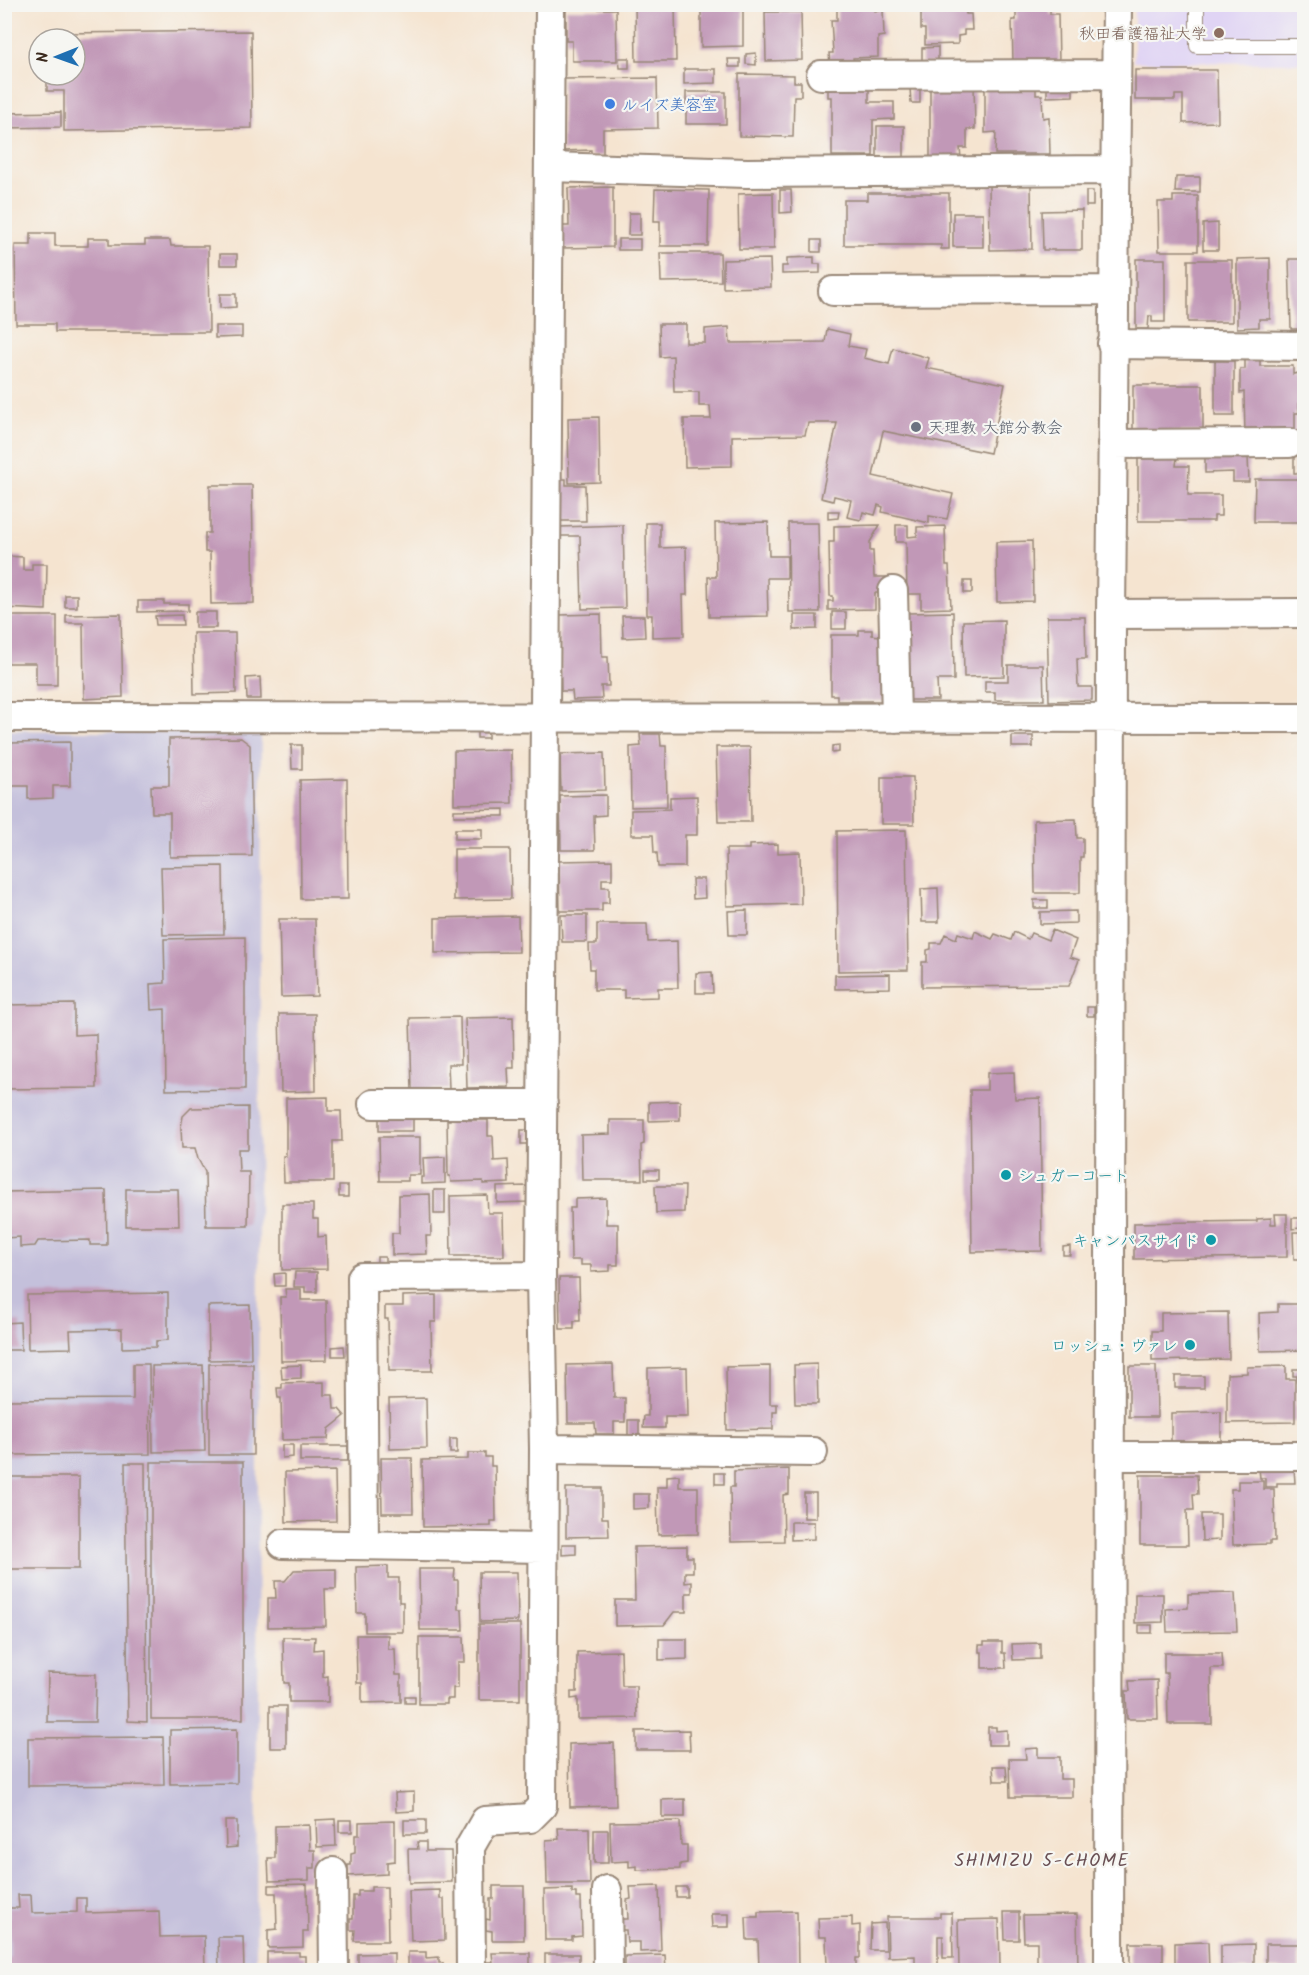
<svg xmlns="http://www.w3.org/2000/svg" width="1309" height="1975" font-family="Kalam,'Klee One',sans-serif">
  <rect width="100%" height="100%" fill="#f6f6f2"/>
  <filter id="ink" filterUnits="userSpaceOnUse"><feTurbulence type="fractalNoise" baseFrequency=".0167" numOctaves="2"/><feDisplacementMap in="SourceGraphic" scale="12" xChannelSelector="R" yChannelSelector="G"/><feConvolveMatrix kernelMatrix="1 2 1 2 8 2 1 2 1" color-interpolation-filters="sRGB"/></filter>
  <filter id="wash" filterUnits="userSpaceOnUse"><feTurbulence type="fractalNoise" baseFrequency=".008" numOctaves="4" result="noise"/><feDisplacementMap in="SourceGraphic" scale="24" xChannelSelector="R" yChannelSelector="G"/><feGaussianBlur stdDeviation="1.35" result="paint"/><feColorMatrix in="noise" values="0 0 0 0 0 0 0 0 0 0 0 0 0 0 0 0 0 1.4 0 .05"/><feComposite in="paint" operator="in"/></filter>
  <g filter="url(#wash)">
    <rect width="100%" height="100%" fill="#f5e4d0"/>
    <path fill="#e0d4f4" d="M1134 5H1304V63L1134 62Z"/>
    <path fill="#c4c0db" d="M5 730 261 733 256 1970H5Z"/>
    <g id="blocks">
      <path fill="#c198b7" d="M635 4H675L676 61H636Z
        M701 4H743V46L701 47Z
        M921 4H952V9H965L966 14H971L972 30H964V35L958 36V44L925 45V29H921Z
        M1016 4H1050V14H1058L1059 62 1013 63 1012 20H1016Z
        M837 5H875V11L883 10 884 36 878 37V57L853 58V64L830 65 829 53H833L831 20H837Z
        M566 9H616L617 61H572V41H566Z
        M765 12H801L802 60 766 61Z
        M251 31 252 128 64 131V91H47V75H75V39H62V33Z
        M938 47V63L922 64V48Z
        M756 53V65L746 64V54Z
        M619 58H629V68H620Z
        M728 59H740V67H729Z
        M684 69H716V83L684 84Z
        M1135 70H1217L1218 122 1183 123V95H1175V100H1135Z
        M739 74 794 75V82H801V96H794L793 137 739 136Z
        M657 78 658 128 603 129V156H591V150L562 151V79Z
        M1047 81H1073V96L1047 97Z
        M930 83H974L975 129H967V148H960L961 158H930Z
        M828 84H869V102H894V119L873 120V156H832V97H828Z
        M985 86H1003V89H1036V95H1042L1043 118 1049 117 1050 154H995L996 132 985 133Z
        M910 88H920V103H911Z
        M686 92H726V124H686Z
        M61 112V127L4 128V113Z
        M877 126H904V157H877Z
        M1176 177H1200V192H1175Z
        M1031 184 1032 249 990 250 989 185Z
        M613 187V247L561 248 562 226H569L568 188Z
        M655 189 709 190 708 246H660V221H654Z
        M780 190H791L792 212 780 213Z
        M1086 191H1093V206H1086Z
        M773 193 774 249H739L738 194Z
        M867 193H949V249H941V245H844V200H867Z
        M1173 196H1198V251H1159L1158 202H1173Z
        M1082 210V250H1043L1042 211Z
        M629 213H640V235H628Z
        M953 213H983V247H953Z
        M1218 223V250H1203V224Z
        M31 233H55V246H88V238H109V245H145V240H170L171 246H208L209 332H55V324H16L15 245H31Z
        M618 239H640V250H618Z
        M812 240H821V252H812Z
        M660 253H720L721 281 661 282Z
        M220 254H237V265H220Z
        M814 257V264H820V273L782 274V266H787V258Z
        M1270 258V319H1259V327L1237 328V259Z
        M770 259 771 287 723 288V260Z
        M1136 259H1165V322H1152V316H1149L1148 329H1136Z
        M1289 259H1304V329H1291Z
        M1188 260H1232V322H1188Z
        M220 294H236V307L220 308Z
        M659 324H686V343H705V329L729 327 730 343 825 342 827 329 850 334 848 346 866 349 864 358 889 364 893 348 929 358 926 368 1005 384 990 453 883 431 873 476 953 494 947 519 929 516V523L882 512 883 507 878 505 875 515 863 512 861 520 847 517 851 500 834 496 833 501 821 498 837 423H808L805 435 732 436V466L685 467 684 419H711L710 406H699V392H674L673 356 660 357Z
        M215 326H242V337L215 338Z
        M1260 359V366H1293V374L1299 373V413H1295V434L1245 435 1244 392 1240 393V369H1245V360Z
        M1215 361H1234V416H1215Z
        M1133 385H1203V432H1133Z
        M599 417 600 482 569 483 568 418Z
        M1294 452 1304 453V473H1294Z
        M1138 456 1177 457 1176 466H1189L1188 495H1221V516H1214V521H1138Z
        M1248 456 1249 482H1233V472L1205 473V457Z
        M559 479H566V485H585L586 521H559Z
        M1255 479H1304V522H1254Z
        M210 485H252L254 603 211 604 210 552H205V533H210Z
        M828 511H839L838 518 828 519Z
        M768 522 769 556H787V578H767L768 616 709 617 708 577H716L715 523Z
        M646 523H660V548L686 547 687 595H683L684 636 652 637V615H647Z
        M788 523H818L820 612H789Z
        M623 525 625 608 582 609 580 536H561L560 527Z
        M880 525 870 542V551H873L874 577H886V593H875V609L828 610V601H833V596H830L829 542H834V526Z
        M896 525H908V537L917 536V527L945 526 946 566H949L951 608 921 609V594H907L906 542H896Z
        M1032 541 1033 601 997 602 996 542Z
        M5 556 23 557V570H32V564H47L46 610 4 608Z
        M964 581H972V593H964Z
        M65 595H77V607H65Z
        M138 601H164V604H188V611L138 612Z
        M195 612H216V628H195Z
        M832 612H846V629H832Z
        M953 612 954 680H937L938 700H909L908 613Z
        M121 614 123 697 84 699 83 623H66V615Z
        M601 614 602 657H608L609 686H601L602 699 573 700 572 691H561L559 615Z
        M182 615 183 625H156L155 616Z
        M794 615H817V629L794 630Z
        M5 616H57V685H36V663H6Z
        M622 616H644L645 637 623 638Z
        M1047 617H1085L1086 659H1077L1078 687H1092V700L1049 701Z
        M1004 620V676L964 677 963 621Z
        M859 630H872V635L880 636V672H885V701H837V695H831V635H859Z
        M193 633H235L236 693 194 694Z
        M1008 665H1043L1044 700H995V692H985V681H1008Z
        M260 677 261 699H247L246 678Z
        M477 732 488 733V738H477Z
        M640 734H660L661 746H666L667 806 631 807 630 747 641 746Z
        M1012 736H1033V747H1012Z
        M241 738 250 745 252 856 170 857V813H152L151 786H169V739Z
        M70 742V786H53V798L28 799V786H9L8 743Z
        M291 745H302V769H292Z
        M839 745V752L832 753V746Z
        M716 747H750L751 822H718Z
        M511 750 512 803 454 804V751Z
        M604 753 605 790 561 791 560 754Z
        M881 777H913L914 824H881Z
        M347 779 348 899H301L300 780Z
        M606 795V815L594 816 595 850H561L560 796Z
        M697 796V835H685V867H658L657 853H654L653 835H631V810L670 809V797Z
        M504 809V816H454V810Z
        M1076 819 1077 838H1083V857H1080V893H1035L1034 820Z
        M455 829H482V839H455Z
        M906 830 908 970 838 971 837 831Z
        M778 844V853L800 852 801 904 727 906 726 849H749V845Z
        M454 849H510L511 899 454 900Z
        M612 860V879H602V887H609V903H602V911H560L559 861Z
        M223 866 224 934 163 935 161 867Z
        M692 879H704L705 898 693 899Z
        M938 888 939 922H922L921 889Z
        M1034 900H1048V908H1034Z
        M747 910V935H729L728 911Z
        M1076 911V923L1040 924V912Z
        M561 915H587V942H562Z
        M518 916 519 952 435 953V918Z
        M279 919H315L317 996 281 997Z
        M597 924H647L648 942 677 941 678 988H658V997L624 998V990H594V969H590L589 944H597Z
        M1052 930 1076 940 1070 957 1079 960 1069 986 922 987V962H927V950L931 949V943H941L945 934 956 939 958 933 973 938 975 931 992 939 995 934 1011 940 1014 932 1028 939 1031 933 1048 940Z
        M245 937V1089L166 1090 165 1009 151 1010 150 984 165 983 164 939Z
        M712 972 713 993H696V973Z
        M890 974V988L835 989V975Z
        M74 1004V1035L96 1034 97 1088 4 1089V1005Z
        M1087 1007H1094V1016H1087Z
        M279 1014H315L316 1091 281 1092Z
        M460 1017 461 1064H448L449 1089 412 1090 410 1018Z
        M513 1017 514 1068H508L509 1087 467 1088 465 1018Z
        M1014 1072 1015 1099 1040 1098 1042 1251 972 1252 970 1090H987V1073Z
        M328 1097V1111H341L342 1141H333V1182H284L283 1156H286V1098Z
        M680 1101V1120L649 1121V1102Z
        M248 1107V1149H238L239 1172H249L248 1226H206L205 1172 198 1159 195 1148H182L181 1127 183 1116 191 1108Z
        M450 1116H467V1120H488V1136H493L494 1161 508 1160 509 1183 483 1184V1181L451 1182 450 1176H448L447 1120H450Z
        M379 1117H413V1131H379Z
        M610 1120H644V1144L641 1145 642 1180H582L581 1135 610 1134Z
        M521 1130H529V1144H521Z
        M379 1137H420V1175H408V1181H380Z
        M445 1157V1183L421 1184V1177H424L423 1158Z
        M645 1170H659V1179H645Z
        M339 1186H348V1197H339Z
        M527 1186 528 1202 497 1203V1187Z
        M655 1186H685L684 1212 656 1213Z
        M126 1189H178L179 1226H126Z
        M106 1190 107 1245H90V1240L38 1241 35 1246 20 1247V1237L4 1238V1192Z
        M434 1190H445V1214H434Z
        M430 1194 431 1236H426L427 1254 392 1255V1233H399V1195Z
        M487 1195 488 1213H503L504 1256H451L450 1196Z
        M606 1198V1224H618V1265H610V1271L591 1272V1265H581V1260H571L570 1208H575V1199Z
        M282 1204H313V1219H318V1237L326 1236 327 1269 282 1270Z
        M1275 1214H1287V1257L1134 1259V1223L1257 1221V1219L1271 1218V1224H1276Z
        M1292 1218H1300V1228L1292 1229Z
        M1293 1232H1304V1259H1294Z
        M1070 1246V1255H1063V1247Z
        M377 1257H385V1263H377Z
        M295 1272H317V1292H305V1287H294Z
        M285 1273V1286H275L274 1274Z
        M559 1278H579L580 1321H574V1329H560Z
        M285 1289H301V1300H326L327 1360 281 1361 280 1297H286Z
        M168 1293V1340L156 1341V1347L122 1348V1329L70 1330 71 1348 28 1349 27 1295Z
        M436 1295V1322H431L432 1371H389L388 1319H385V1306H403V1296Z
        M1278 1304H1304V1350L1260 1351 1259 1313 1278 1312Z
        M250 1305 251 1359 209 1360 208 1306Z
        M1228 1312 1229 1359 1152 1361V1331H1161V1313Z
        M20 1322 21 1350H4V1323Z
        M344 1346 345 1356H332V1347Z
        M133 1364H149L150 1454 4 1455V1400L133 1399Z
        M209 1364H253V1455H209Z
        M613 1364 614 1398H625V1422H614V1434H596L595 1423H568L567 1365Z
        M817 1364 818 1404H795L794 1365Z
        M203 1365 205 1451 153 1452 152 1366Z
        M301 1365V1378L282 1379 281 1366Z
        M770 1366V1404H777V1412H773V1429L727 1430 726 1367Z
        M1129 1366H1156L1157 1417H1129Z
        M1286 1366V1379H1295V1422L1227 1423V1374L1247 1373V1367Z
        M687 1367 688 1417H665V1428H643L644 1416H648V1368Z
        M1293 1369H1304V1381H1297V1376H1293Z
        M1175 1376H1204V1388H1175Z
        M324 1382V1395H333L334 1409H339L345 1416 329 1429 328 1439 282 1440 281 1398H278L277 1388H282V1383Z
        M426 1398 427 1448 390 1449 389 1399Z
        M1221 1412V1441L1171 1442V1413Z
        M628 1420H639V1436H628Z
        M450 1439H457V1453H450Z
        M282 1445H293V1457L282 1458Z
        M300 1446H348V1461H300Z
        M468 1453H485V1457H491V1466H495L496 1521H491V1526L423 1527 422 1460 468 1459Z
        M381 1458H412L413 1513H382Z
        M151 1462H243V1719H151Z
        M125 1463H145L147 1722 128 1721Z
        M1259 1468H1294L1295 1483H1277V1487H1265V1478H1260Z
        M789 1469V1494L783 1495 784 1541 731 1542 730 1487H734V1471Z
        M335 1471 336 1521 286 1522 285 1472Z
        M715 1473H724V1484H715Z
        M679 1475V1487H698V1534L658 1535 657 1487H667V1476Z
        M1140 1475H1197L1198 1494H1193L1194 1510H1187L1188 1545H1140Z
        M6 1477H79V1569H6Z
        M1238 1481H1263V1489H1274L1275 1541H1270V1544L1233 1545 1231 1489H1238Z
        M566 1488H602V1518H608L609 1536 566 1537Z
        M804 1493H816V1518H804Z
        M633 1494H649V1508L633 1509Z
        M1201 1514H1220V1540L1202 1541Z
        M791 1522H814V1539L791 1540Z
        M562 1544H576V1554L562 1555Z
        M687 1546V1557H693V1572H685V1583L692 1582V1593H686V1612H674L664 1625 615 1626V1600H635L634 1547Z
        M388 1566V1578H399V1602H403V1632H365V1613H357L356 1567Z
        M336 1569V1589H325L326 1626 268 1627V1598H276L275 1581H285L294 1570Z
        M419 1569H455L454 1580H458V1609H462L463 1630H420Z
        M479 1572H517L518 1621 480 1622Z
        M1235 1593 1237 1631 1167 1632 1166 1609 1188 1608V1594Z
        M1135 1594H1163V1622L1135 1623Z
        M479 1624H520V1700H479Z
        M1139 1625H1152V1633H1139Z
        M356 1635H388V1649H395L396 1675H401V1702L362 1703V1683H357Z
        M283 1637H315L314 1650 323 1649V1677L328 1676V1702H289V1683H284Z
        M419 1637H464L465 1662H458V1688H453V1699H447V1704H419Z
        M659 1639H687V1659L659 1660Z
        M984 1642H1002V1653H1005L1006 1668H982V1652H979V1645H984Z
        M1040 1643V1659L1013 1660 1012 1644Z
        M621 1651 622 1686H636L637 1718 578 1719V1698L571 1699V1692H577V1652Z
        M1164 1653H1222L1223 1668H1211L1212 1724H1168L1167 1673H1164Z
        M48 1673 96 1674 95 1722H47Z
        M1157 1680 1158 1719H1127L1126 1691H1130L1129 1681Z
        M405 1696H415V1703H405Z
        M270 1706H286V1748H270Z
        M988 1727H996V1731L1007 1730V1745H988Z
        M237 1729V1783L170 1784V1730Z
        M689 1730 690 1750H636V1731Z
        M163 1737 164 1785 28 1786V1738Z
        M614 1743 616 1806 570 1807 569 1744Z
        M1038 1748V1757H1060V1779H1072V1797H1010L1009 1759H1026L1025 1749Z
        M993 1766H1006L1007 1781H994Z
        M414 1792V1811L396 1812 395 1793Z
        M685 1799V1817H662V1800Z
        M335 1819 336 1846 317 1847 316 1820Z
        M339 1820H352V1832H339Z
        M404 1820H426V1834H404Z
        M225 1821H237V1847L226 1848Z
        M395 1821V1861L387 1862V1874L348 1876V1865H351V1854L355 1853V1835H359V1822Z
        M680 1821 681 1845H687V1863L680 1864V1869L637 1870V1866L629 1867V1861L611 1862 610 1822Z
        M309 1825 310 1850H315V1868H309V1880L269 1881 268 1858H275V1826Z
        M558 1828H589L590 1884H547L546 1840 559 1839Z
        M594 1830H608V1863H594Z
        M417 1842H426V1851H451L452 1882 409 1883 408 1849H418Z
        M307 1884 308 1932H303V1947L268 1948V1930L277 1929 276 1893H269V1885Z
        M493 1886H524V1940H492V1931L486 1930V1919L490 1920V1899H493Z
        M659 1886 661 1951 640 1952V1942H627L626 1930H622V1919H628L627 1900 631 1899 630 1887Z
        M371 1887H387L388 1941H354L355 1930H350V1919H353V1896H358V1891H371Z
        M676 1887H687V1897H676Z
        M572 1889V1893H576V1898H581L582 1936 572 1937V1940H545L544 1890Z
        M440 1890V1899H444L445 1940 411 1941 409 1891Z
        M18 1895H31L32 1913 77 1912V1898H86V1913L159 1911 160 1937 204 1936 205 1970H5V1958H10L9 1908H19Z
        M797 1911 798 1967 759 1968 758 1940H747L746 1917H758V1912Z
        M1004 1912H1019V1940H1005Z
        M940 1913H952L953 1958H943V1936H938V1970H915V1956L888 1957 887 1917H940Z
        M711 1914H729V1927H712Z
        M1077 1914 1078 1970H1034V1964H1037V1942H1024L1023 1915Z
        M852 1917V1926L860 1925V1958H856V1966L827 1967 826 1937H819L818 1918Z
        M999 1919 1000 1967 959 1968 958 1920Z
        M885 1923 886 1950H870L871 1924Z
        M218 1937H243L244 1970H219Z
        M1208 1942 1209 1970H1175V1943Z
        M1130 1943H1163V1970H1130Z
        M1254 1944V1970H1221V1945Z
        M1266 1944H1299V1970H1266Z
        M267 1952H299V1956H305V1966H314V1970H267Z
        M408 1952H426V1958L439 1957V1963H443V1970H408Z
        M394 1953V1970H353V1968H358V1954Z
        M492 1953H530V1970H486V1962H493Z
        M545 1954H579V1970H545Z
        M665 1955 666 1970H625V1956Z"/>
    </g>
  </g>
  <g filter="url(#ink)">
    <use href="#blocks" fill-opacity="0" stroke="#988777" stroke-width="1.5"/>
    <g fill="none" stroke-linecap="round" stroke-linejoin="round">
      <g stroke="#988777" stroke-width="16">
        <path id="lane" d="M1197 4V46H1304"/>
      </g>
      <g stroke="#988777" stroke-width="32">
        <path id="street" d="M821 75 1115 74
          M549 167 747 173 1114 170
          M833 291 1113 290
          M1112 344 1304 346
          M1112 444 1289 443
          M893 591 896 718
          M1111 614 1304 613
          M4 717 1304 718
          M373 1104H543
          M544 1449 813 1452
          M1110 1456H1301
          M283 1544 542 1548
          M364 1545 362 1277 541 1276
          M333 1872 334 1970
          M607 1890 608 1970
          M471 1970 470 1847 485 1821 530 1818 542 1806 544 1449 541 1276 550 4
          M1109 1970 1111 614 1117 4"/>
      </g>
      <use href="#lane" stroke="#fff" stroke-width="14"/>
      <use href="#street" stroke="#fff" stroke-width="28"/>
    </g>
  </g>
  <circle fill="#8d6e63" stroke="#f6f6f2" stroke-width="2" cx="1219" cy="33" r="6"/>
  <circle fill="#3f7fe0" stroke="#f6f6f2" stroke-width="2" cx="610" cy="104" r="6"/>
  <circle fill="#6b7280" stroke="#f6f6f2" stroke-width="2" cx="916" cy="427" r="6"/>
  <g fill="#0f9aa8" stroke="#f6f6f2" stroke-width="2">
    <circle cx="1006" cy="1175" r="6"/>
    <circle cx="1211" cy="1240" r="6"/>
    <circle cx="1190" cy="1345" r="6"/>
  </g>
  <g text-anchor="middle" stroke-width="4.5" stroke-linejoin="round" paint-order="stroke">
    <g font-size="16" fill="#785e54" stroke="#f6f6f2" text-anchor="end">
      <text x="1207" y="39">秋田看護福祉大学</text>
    </g>
    <g font-size="16" fill="#366cbe" stroke="#f6f6f2" text-anchor="start">
      <text x="622" y="110">ルイズ美容室</text>
    </g>
    <g font-size="16" fill="#5b616d" stroke="#f6f6f2" text-anchor="start">
      <text x="928" y="433">天理教 大館分教会</text>
    </g>
    <g font-size="16" fill="#0d838f" stroke="#f6f6f2" text-anchor="end">
      <text x="1018" y="1181" text-anchor="start">シュガーコート</text>
      <text x="1199" y="1246">キャンパスサイド</text>
      <text x="1178" y="1351">ロッシュ・ヴァレ</text>
    </g>
    <g font-size="18" letter-spacing="1.5" fill="#6a5054" stroke="#f6f6f2">
      <text x="1042" y="1866">SHIMIZU 5-CHOME</text>
    </g>
  </g>
  <rect width="1309" height="1975" fill="none" stroke="#f6f6f2" stroke-width="24"/>
  <g transform="translate(57 57) rotate(269)"><circle r="28" fill="#f6f6f2" stroke="#aba49d" stroke-width="1.5"/>
  <path d="M0-4.5L10 22L0 15L-10 22Z" fill="#1f6fb2"/>
  <text y="-9" font-size="16" font-weight="bold" text-anchor="middle" fill="#3b2a1e">N</text>
  </g>
</svg>
